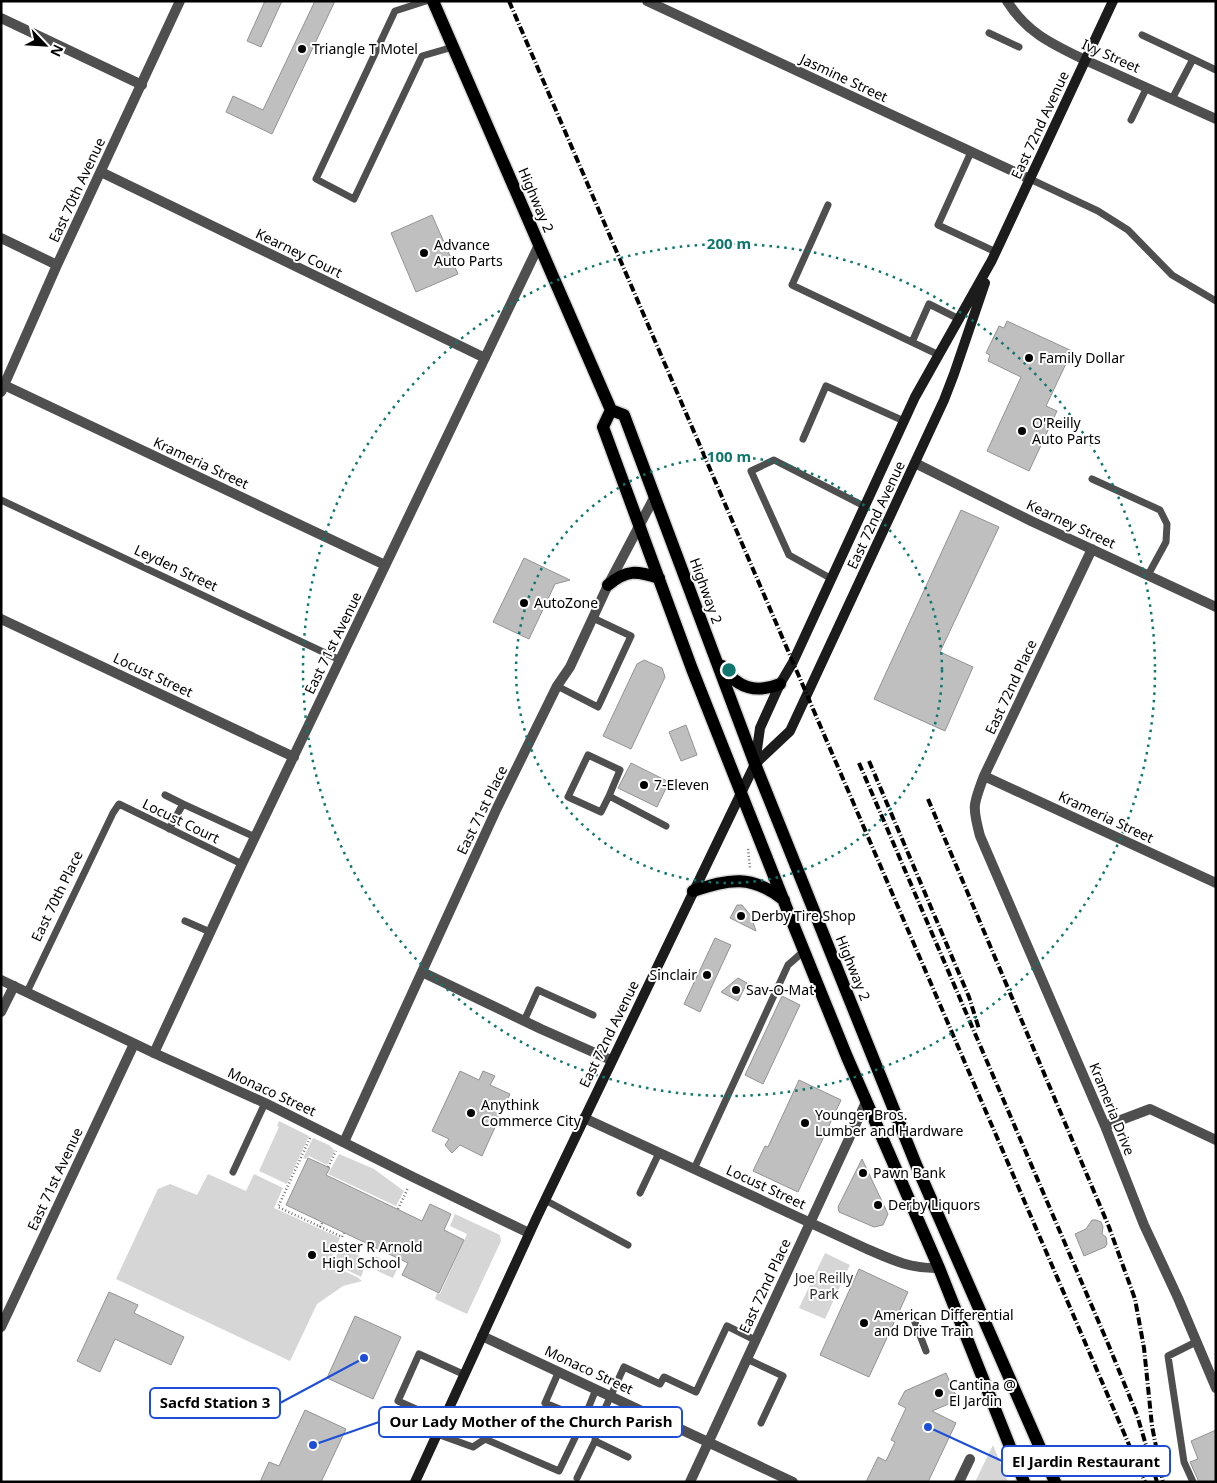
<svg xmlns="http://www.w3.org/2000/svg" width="1217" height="1483" font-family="'Noto Sans',sans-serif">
  <rect width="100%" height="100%" fill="#fff"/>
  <path fill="#d6d6d6" d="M279 1121 309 1136 287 1184 259 1171 279 1127 277 1126Z
    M313 1138 329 1145 335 1151 327 1165 309 1156 306 1159 303 1158Z
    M339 1154 374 1169 404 1191 396 1206 328 1174Z
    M208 1174 246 1191 254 1174 283 1188 274 1208 340 1238 329 1264 357 1277 362 1281 343 1286 317 1304 290 1361 116 1279 158 1189 170 1184 197 1195Z
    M455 1214 500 1235 501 1241 467 1314 435 1299 437 1293 440 1294 467 1234 450 1226Z
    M341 1246 367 1260 361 1277 333 1263Z
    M825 1253 850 1265 825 1319 799 1308Z
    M375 1256 398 1267 393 1278C383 1273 374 1272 369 1261L371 1257Z
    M993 1445 1008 1482H975Z"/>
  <path fill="#bfbfbf" stroke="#939393" d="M265 1H282L261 47 247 41Z
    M315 1H335L272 134 226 112 233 96 263 110Z
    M432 215 458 274 416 292 391 233Z
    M1007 321 1072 351 1046 406 1057 411 1029 471 987 451 1021 377 988 361 990 355 986 353 999 326 1004 328Z
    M961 510 999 527 940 652 973 667 945 731 874 699Z
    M524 558 570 580 555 584 529 639 493 622Z
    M644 660 662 668 665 677 631 749 603 736 637 664Z
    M686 725 697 755 681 761 669 732Z
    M631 763 669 782 657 807 618 788Z
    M737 905H742L751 916 756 931 730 918Z
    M715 938 731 945 700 1012 684 1004Z
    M738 978 747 983 738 1001 721 992Z
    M782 996 800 1005 763 1084 745 1075Z
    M460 1071 479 1080 483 1071 495 1076 490 1085 510 1094 482 1156 460 1145 452 1153 445 1145 449 1139 432 1131Z
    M799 1080 841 1100 798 1192 753 1171 765 1146 768 1147Z
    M308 1158 330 1168 326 1175 422 1221 430 1204 451 1214 444 1230 464 1240 439 1293 402 1275 408 1263 286 1205Z
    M862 1159 888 1214 883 1225 874 1227 839 1212 838 1207Z
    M1092 1220H1096L1101 1222 1103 1227 1102 1234 1106 1237 1107 1244 1105 1247 1084 1256 1075 1234 1086 1229Z
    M859 1269 908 1292 869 1377 820 1355Z
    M109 1292 138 1305 134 1313 184 1337 171 1365 115 1339 100 1372 77 1361Z
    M355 1316 401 1337 373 1399 327 1378Z
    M946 1373 958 1400 932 1411 956 1423 928 1482H866L878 1457 886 1461 895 1442 891 1440 906 1408 898 1404 905 1391Z
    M305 1410 346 1429 321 1482H260L269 1462 279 1466Z
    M1216 1430V1482H1199L1190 1462 1198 1459 1191 1441Z"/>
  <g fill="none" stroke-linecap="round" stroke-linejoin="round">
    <g stroke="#dbdbdb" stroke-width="15">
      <path id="primary" d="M433 1 611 410 624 415 755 764 863 1033 917 1167 1055 1482
        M611 410 603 427 692 669 787 909 847 1057 939 1268 1024 1482
        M608 585C627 569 637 571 659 578
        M722 666C737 688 755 694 780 684
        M693 891C730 879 751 874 784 900"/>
    </g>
    <path stroke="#717171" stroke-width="2.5" stroke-dasharray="1 2.5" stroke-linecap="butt" d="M748 849 750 868
      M310 1138 278 1207 342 1237 344 1233
      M328 1167 336 1151
      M398 1209 408 1188
      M320 1227 322 1223"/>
    <path stroke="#4f4f4f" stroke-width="7" d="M426 1 395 11 316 179 354 199 422 56 453 47
      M989 33 1019 47
      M1142 35 1193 59 1172 99
      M1193 59 1216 70
      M1131 120 1147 87
      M971 152 938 225 996 252
      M1030 179 1098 211 1128 230 1172 275 1216 301
      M828 205 792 285 939 355
      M912 342 929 304 959 319
      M803 439 826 386 904 421
      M1092 479 1160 510 1167 524 1166 542 1148 575
      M1 500 340 660
      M830 578 789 555 751 471 774 460 864 506
      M557 686 598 707 631 636 593 618
      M165 795 183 804
      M609 796 601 812 568 797 588 755 620 770 609 796 666 826
      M169 829 183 804 255 837
      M185 921 210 932
      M27 992 113 813 119 804 242 864
      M524 1021 538 990 593 1015
      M694 1169 788 965 804 951
      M233 1172 265 1103
      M640 1193 659 1153
      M545 1200 628 1245
      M913 1317 926 1351
      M747 1359 783 1376 761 1423
      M559 1371 545 1403 584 1419 596 1389
      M443 1421 398 1401 419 1354 463 1374
      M437 1434 473 1447 485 1439 559 1471 584 1419
      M628 1457 595 1441 596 1428 624 1367 660 1384 664 1377 696 1392 727 1326 755 1340
      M577 1478 595 1441
      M1193 1482 1184 1462 1168 1356 1196 1342"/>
    <path stroke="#4f4f4f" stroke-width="10" d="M647 1 1030 179
      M1007 1C1027 33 1052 44 1085 60
      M1 18 142 85
      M101 172 485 358
      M1 238 57 265
      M4 385 385 565
      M1 392 57 265 180 1
      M915 463 1031 521 1216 607
      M1092 549 984 776C973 805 972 806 980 836L1105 1126 1144 1225 1178 1298 1216 1388
      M1 619 294 757
      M984 776 1216 883
      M422 972 541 1029 611 1060
      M1 1012 14 986
      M154 1053 242 864 539 245
      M584 1118 867 1249C892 1260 911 1269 939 1268
      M1105 1126 1150 1109 1216 1140
      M344 1142 497 808 557 686 570 667 608 585 655 496
      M1 1327 134 1044
      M482 1336 793 1482
      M690 1482 866 1102
      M959 1482 970 1459"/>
    <path stroke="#4f4f4f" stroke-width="10" d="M1085 60 1216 119
      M1 980 154 1053 265 1103 413 1177 529 1233"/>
    <path stroke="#1c1c1c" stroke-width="10" d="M755 764 790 731 944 400 954 374 985 283
      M415 1482 536 1219 755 764 760 728 780 684 793 662 915 397 992 260 1113 1"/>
    <use href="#primary" stroke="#000" stroke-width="12"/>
    <path stroke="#000" stroke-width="4" stroke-dasharray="8 2.5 1 2.5" stroke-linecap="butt" d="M509 1 1145 1482
      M869 761 969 997 979 1029
      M859 763 1109 1346 1137 1415 1157 1482
      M928 799 1109 1227 1135 1299 1144 1348 1152 1426 1163 1482"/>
  </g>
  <g fill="none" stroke="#0f766e" stroke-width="2.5" stroke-dasharray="2.5 5">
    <circle cx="729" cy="670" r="213"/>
    <circle cx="729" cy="670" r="426"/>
  </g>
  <g fill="#000" stroke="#fff" stroke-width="2">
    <circle cx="302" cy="49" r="5"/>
    <circle cx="424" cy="253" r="5"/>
    <circle cx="1029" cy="358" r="5"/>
    <circle cx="1022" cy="431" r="5"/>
    <circle cx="524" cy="603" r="5"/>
    <circle cx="644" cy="785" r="5"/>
    <circle cx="741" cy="916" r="5"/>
    <circle cx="707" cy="975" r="5"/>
    <circle cx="736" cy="990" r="5"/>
    <circle cx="471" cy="1113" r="5"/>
    <circle cx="805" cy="1123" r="5"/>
    <circle cx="863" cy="1173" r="5"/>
    <circle cx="878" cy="1205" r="5"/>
    <circle cx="312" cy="1255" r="5"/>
    <circle cx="864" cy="1323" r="5"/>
    <circle cx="939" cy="1393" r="5"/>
  </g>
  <g text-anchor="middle" stroke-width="4" stroke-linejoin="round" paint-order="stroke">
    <g font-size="14" fill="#000" stroke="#fff" text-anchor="start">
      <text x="312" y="54">Triangle T Motel</text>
      <text x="434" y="250">Advance<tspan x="434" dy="16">Auto Parts</tspan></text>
      <text x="1039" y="363">Family Dollar</text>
      <text x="1032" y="428">O'Reilly<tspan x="1032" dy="16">Auto Parts</tspan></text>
      <text x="534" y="608">AutoZone</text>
      <text x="654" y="790">7-Eleven</text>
      <text x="751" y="921">Derby Tire Shop</text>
      <text x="697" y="980" text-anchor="end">Sinclair</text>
      <text x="746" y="995">Sav-O-Mat</text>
      <text x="481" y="1110">Anythink<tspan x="481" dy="16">Commerce City</tspan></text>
      <text x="815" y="1120">Younger Bros.<tspan x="815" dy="16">Lumber and Hardware</tspan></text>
      <text x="873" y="1178">Pawn Bank</text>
      <text x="888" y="1210">Derby Liquors</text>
      <text x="322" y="1252">Lester R Arnold<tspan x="322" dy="16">High School</tspan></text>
      <text x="874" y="1320">American Differential<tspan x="874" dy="16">and Drive Train</tspan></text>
      <text x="949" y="1390">Cantina @<tspan x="949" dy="16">El Jardin</tspan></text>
    </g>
    <g font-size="14" fill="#000" stroke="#fff">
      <text transform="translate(1111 56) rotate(24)" y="5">Ivy Street</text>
      <text transform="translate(844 78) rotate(25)" y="5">Jasmine Street</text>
      <text transform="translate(1040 125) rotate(-65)" y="5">East 72nd Avenue</text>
      <text transform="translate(77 190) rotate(-65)" y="5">East 70th Avenue</text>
      <text transform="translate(536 200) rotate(67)" y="5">Highway 2</text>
      <text transform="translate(299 253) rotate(26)" y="5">Kearney Court</text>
      <text transform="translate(201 463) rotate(25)" y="5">Krameria Street</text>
      <text transform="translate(876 515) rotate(-65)" y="5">East 72nd Avenue</text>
      <text transform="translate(1071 524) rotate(25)" y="5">Kearney Street</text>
      <text transform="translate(176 568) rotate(25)" y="5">Leyden Street</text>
      <text transform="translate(706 591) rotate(70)" y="5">Highway 2</text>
      <text transform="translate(333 643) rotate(-64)" y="5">East 71st Avenue</text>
      <text transform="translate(153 675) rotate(25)" y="5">Locust Street</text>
      <text transform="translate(1011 687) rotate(-65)" y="5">East 72nd Place</text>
      <text transform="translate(482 810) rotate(-64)" y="5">East 71st Place</text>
      <text transform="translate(1106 817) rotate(25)" y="5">Krameria Street</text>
      <text transform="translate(181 821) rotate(26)" y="5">Locust Court</text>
      <text transform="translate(57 896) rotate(-64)" y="5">East 70th Place</text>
      <text transform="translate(853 968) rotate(68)" y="5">Highway 2</text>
      <text transform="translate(609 1034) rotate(-64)" y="5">East 72nd Avenue</text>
      <text transform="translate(272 1092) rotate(25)" y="5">Monaco Street</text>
      <text transform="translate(1112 1109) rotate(68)" y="5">Krameria Drive</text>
      <text transform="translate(55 1179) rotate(-65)" y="5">East 71st Avenue</text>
      <text transform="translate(766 1187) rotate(25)" y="5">Locust Street</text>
      <text transform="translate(765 1286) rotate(-65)" y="5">East 72nd Place</text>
      <text transform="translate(589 1370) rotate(25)" y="5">Monaco Street</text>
    </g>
    <g font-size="14" fill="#2d2d2d" stroke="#fff">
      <text x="824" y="1283">Joe Reilly<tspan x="824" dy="16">Park</tspan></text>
    </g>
  </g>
  <circle cx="729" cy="670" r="8" fill="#0f766e" stroke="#fff" stroke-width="2.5"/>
  <g font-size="15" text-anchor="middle" font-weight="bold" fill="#0f766e" stroke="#fff" stroke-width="4" stroke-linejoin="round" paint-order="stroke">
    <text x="729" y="249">200 m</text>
    <text x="729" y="462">100 m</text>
  </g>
  <path fill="none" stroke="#1d4ed8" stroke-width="2" d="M364 1358L280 1403M313 1445L379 1422M928 1427L1002 1461"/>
  <g fill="#1d4ed8" stroke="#fff" stroke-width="2">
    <circle cx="364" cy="1358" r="5"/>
    <circle cx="313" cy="1445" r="5"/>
    <circle cx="928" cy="1427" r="5"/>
  </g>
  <g fill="#fff" stroke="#1d4ed8" stroke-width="2">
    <rect x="150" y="1388" width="130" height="30" rx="5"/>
    <rect x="379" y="1407" width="303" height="30" rx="5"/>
    <rect x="1002" y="1446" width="168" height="30" rx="5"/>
  </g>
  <g font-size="15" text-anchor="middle" font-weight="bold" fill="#000">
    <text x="215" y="1408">Sacfd Station 3</text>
    <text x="531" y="1427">Our Lady Mother of the Church Parish</text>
    <text x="1086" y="1467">El Jardin Restaurant</text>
  </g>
  <rect width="1217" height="1483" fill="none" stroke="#000000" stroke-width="5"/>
  <g transform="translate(45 45) rotate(115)" stroke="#ffffff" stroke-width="4" paint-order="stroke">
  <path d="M0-4L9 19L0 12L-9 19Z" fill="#000000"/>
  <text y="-8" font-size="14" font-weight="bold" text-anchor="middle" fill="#000000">N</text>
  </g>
</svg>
